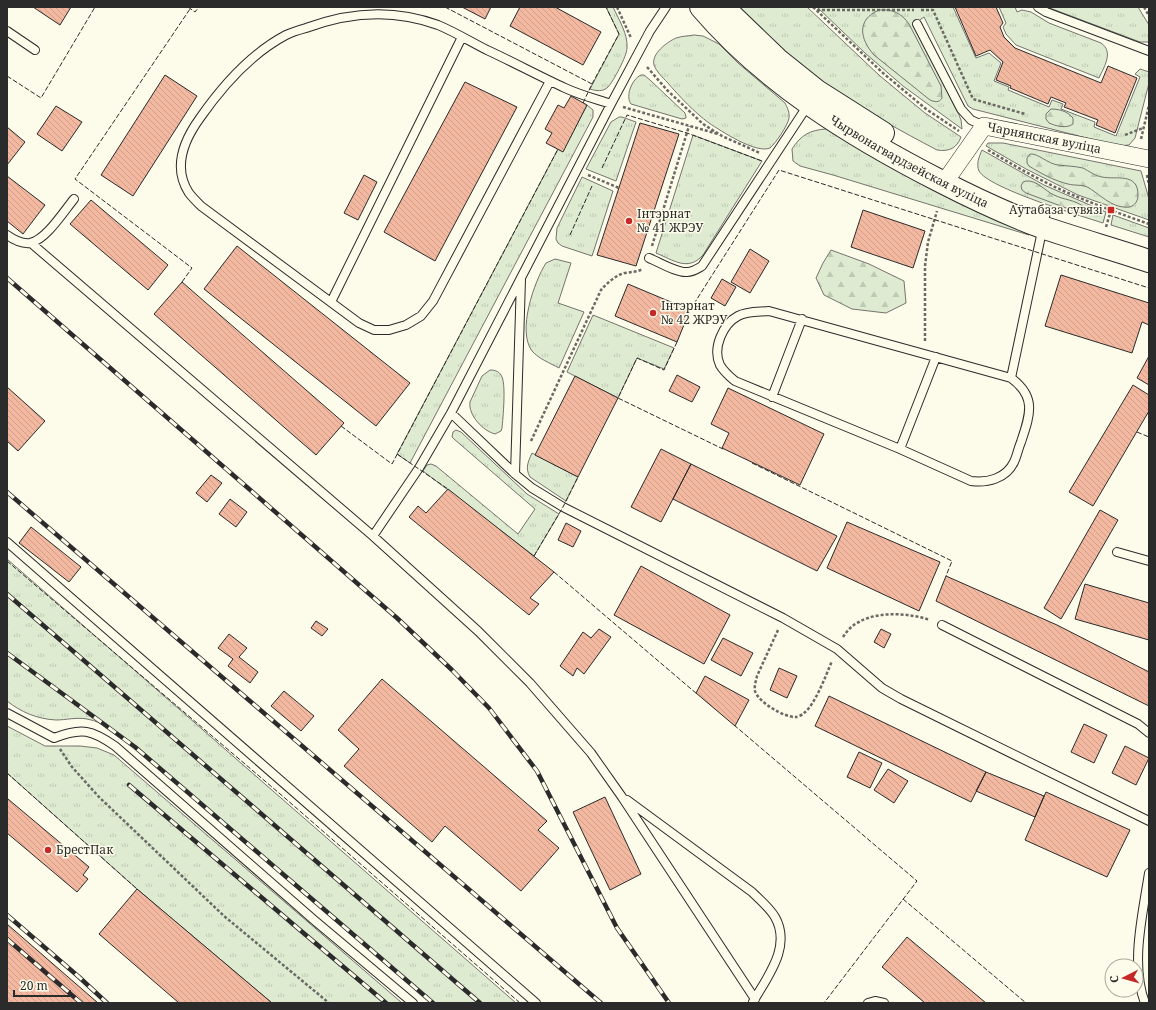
<svg xmlns="http://www.w3.org/2000/svg" width="1156" height="1010" font-family="'Noto Serif',serif">
  <defs>
    <pattern id="grass-tufts" width="24" height="20" patternUnits="userSpaceOnUse"><rect width="24" height="20" fill="#deebd1"/><path d="M3 7l-1-3M5 7V3M7 7l1-3M15 17l-1-3M17 17v-4M19 17l1-3" fill="none" stroke="#bfcab4"/></pattern>
    <pattern id="forest-firs" width="22" height="20" patternUnits="userSpaceOnUse"><rect width="22" height="20" fill="#deebd1"/><path d="M5 1l3.5 6h-7zM16 11l3.5 6h-7z" fill="#bfcab4"/></pattern>
    <pattern id="building-back-hatch" width="6" height="6" patternUnits="userSpaceOnUse"><rect width="6" height="6" fill="#f2b8a0"/><path d="M-1 5l2 2M0 0l6 6M5-1l2 2" fill="none" stroke="#d09e8a"/></pattern>
  </defs>
  <rect width="100%" height="100%" fill="#fdfbea"/>
  <path fill="url(#grass-tufts)" stroke="#74746e" d="M606 7H613C619 20 628 34 627 48 627 56 613 82 608 87 603 92 596 91 590 89L619 34Z
    M738 7H807L880 76 925 113 961 137C957 148 949 152 937 150 901 131 866 112 832 89 797 66 768 35 738 7Z
    M817 7H953L976 58 989 53 1001 63 994 81 1009 87 1008 90 1049 107 1052 100 1063 104 1061 109 1095 122 1094 127 1116 136 1140 77 1135 74 1140 69 1149 72V83L1135 138 1129 145 1118 146 973 109 968 106 963 96 924 17 914 24 959 115 961 120 962 129 903 86 865 53Z
    M999 7H1015L1017 12 1022 10 1031 12 1049 23 1101 43C1114 52 1104 67 1099 78L1016 45 1006 34 1003 27 1006 23Z
    M1047 7H1138L1149 25V42H1140Z
    M694 35 703 36 719 44 738 63 785 103C787 107 790 113 789 118 788 125 776 143 770 148 756 154 721 131 709 123 694 112 680 97 667 82 663 78 656 71 654 65 651 54 667 42 676 38 682 36 688 36 694 35Z
    M641 75H644L650 80 685 113 686 117V118L682 119 631 104C625 96 632 79 641 75Z
    M587 105 593 110V117L410 463 397 454 558 149 563 151Z
    M619 117H622L636 122 616 181 586 169 611 122Z
    M826 129 1029 235 833 175 800 166 793 161 792 149C801 135 810 130 826 129Z
    M693 135 762 161 703 255C688 272 673 260 656 253Z
    M988 143H1003L1141 171 1149 199V220L1078 195 1026 169 986 146Z
    M982 150 1044 185 1106 212 1103 223C1081 216 988 188 979 171 976 164 979 157 982 150Z
    M582 177 613 191 592 256 562 246 558 243 556 239 557 228Z
    M1113 215 1149 228V237L1111 225Z
    M555 259 571 263 558 303 584 312 559 368C550 363 539 359 532 351 517 331 534 282 546 263Z
    M593 315 674 348 664 369 637 358 618 398 567 372Z
    M490 370C496 370 500 372 502 377 506 386 503 418 502 428L501 431 495 434C483 431 468 415 470 402L482 376Z
    M456 430 461 432 527 494 559 514 534 556 423 471 427 465 431 464 436 466 518 534 535 509 454 439 452 437 453 432Z
    M532 453 578 477 566 501 530 477C525 468 528 462 532 453Z
    M7 559 516 1003H433L135 747C120 736 105 722 87 719 76 717 66 720 56 720 37 719 21 712 7 701Z
    M7 726 45 746H80L97 748 114 755 402 1003H272L137 889 7 773Z"/>
  <path fill="url(#forest-firs)" stroke="#74746e" d="M879 10C893 9 901 13 909 24L941 86 942 98C939 103 935 102 930 100L874 55C860 39 856 20 879 10Z
    M1051 109C1059 109 1067 111 1073 118V124C1066 129 1056 126 1049 123L1046 119V114Z
    M1030 154C1038 153 1048 164 1058 165 1066 166 1074 166 1083 168 1089 171 1095 176 1102 177 1116 180 1138 172 1138 195 1138 201 1135 205 1130 207 1113 209 1102 196 1089 188 1083 184 1075 186 1068 184 1055 181 1040 173 1029 166L1027 163V158Z
    M1026 181C1037 180 1045 191 1054 195 1064 200 1076 200 1084 207L1085 210 1082 213 1077 212 1026 193 1022 190 1021 186 1023 182Z
    M831 250 869 264 904 281 906 303 886 313 852 309 824 295 816 278 823 263Z"/>
  <path fill="url(#building-back-hatch)" stroke="#2b2b2b" d="M33 7H71L60 25Z
    M462 7H491L485 19Z
    M520 7H555L601 32 583 65 510 26Z
    M955 7H996L1003 23 1000 27 1004 37 1015 48 1101 83 1108 66 1137 78 1115 133 1096 125 1098 120 1064 107 1066 103 1051 97 1048 104 1010 88 1011 86 996 80 1003 62 990 50 976 56Z
    M165 75 197 96 133 196 101 175Z
    M465 82 517 107 435 261 384 232Z
    M571 96 587 105 563 152 546 143 552 133 545 129 558 105 564 108Z
    M56 106 82 122 62 151 37 134Z
    M640 123 679 134 636 266 597 255Z
    M7 127 25 142 7 165Z
    M364 175 377 182 358 220 344 213Z
    M7 176 45 205 23 234 7 221Z
    M91 200 168 265 148 290 70 224Z
    M863 210 925 231 913 268 851 247Z
    M237 246 410 383 376 426 204 289Z
    M750 249 769 261 750 293 731 282Z
    M1061 275 1149 303V325L1142 322 1132 353 1045 326Z
    M722 279 736 287 725 306 711 298Z
    M182 282 344 423 316 455 154 314Z
    M628 284 690 310 677 342 615 316Z
    M1149 356V385L1137 378Z
    M677 375 700 387 692 402 669 391Z
    M575 376 618 398 578 477 535 455Z
    M1133 385 1149 395V411L1093 506 1069 492Z
    M7 387 45 421 18 451 7 441Z
    M728 388 824 434 800 485 722 448 729 433 711 424Z
    M661 449 691 464 661 522 631 507Z
    M691 464 837 536 817 571 673 499Z
    M211 475 222 483 207 502 196 493Z
    M448 489 554 572 530 598 539 604 529 615 409 517 418 506 426 513Z
    M230 499 247 512 236 527 219 514Z
    M1100 510 1118 520 1061 619 1044 608Z
    M847 522 940 562 919 611 827 568Z
    M566 523 581 531 573 547 558 540Z
    M31 527 81 567 69 582 19 543Z
    M641 566 730 615 704 664 614 615Z
    M946 576 1057 625 1149 672V706L936 601Z
    M1085 584 1149 603V640L1075 619Z
    M316 621 328 629 322 636 311 628Z
    M599 629 611 637 584 674 577 668 573 676 560 666 583 632 591 638Z
    M881 629 891 634 884 648 874 642Z
    M229 634 247 648 239 657 258 672 250 683 228 666 233 659 218 648Z
    M723 638 753 653 741 676 711 660Z
    M779 668 797 676 787 698 770 690Z
    M705 676 749 700 735 726 696 693Z
    M382 679 547 821 538 830 559 848 521 891 445 826 432 842 344 766 359 749 338 730Z
    M284 691 314 716 301 731 271 706Z
    M829 696 986 772 971 802 815 726Z
    M1084 724 1107 735 1094 763 1071 752Z
    M1125 746 1149 758 1136 785 1112 773Z
    M859 752 882 763 870 788 847 777Z
    M888 769 908 781 894 803 874 790Z
    M986 772 1044 796 1035 817 976 791Z
    M1046 792 1130 830 1107 877 1025 840Z
    M605 797 641 874 610 890 573 812Z
    M8 799 89 867 83 875 88 879 77 892 7 833V800Z
    M137 889 272 1003H179L99 934Z
    M7 924 98 1003H7Z
    M907 937 986 1003H925L882 967Z"/>
  <g fill="none" stroke-linecap="round" stroke-linejoin="round">
    <g stroke="#2b2b2b" stroke-width="10">
      <path id="service" d="M1038 7 1046 12 1149 51
        M917 24 961 109 971 120 984 126
        M7 31 35 50
        M550 81 433 301 421 316 406 325 389 330H374L359 323 201 206C197 202 192 197 189 193 172 167 184 140 200 118 223 85 250 54 286 35 292 32 299 30 306 28 349 12 395 9 438 25 455 32 471 42 487 50 513 62 539 76 565 88 580 95 596 99 611 104
        M7 235C14 240 21 244 30 243 46 240 64 211 74 199
        M31 243 373 536 478 631 530 683 591 753 622 797 755 999
        M649 258C659 262 677 273 687 272 693 272 697 269 702 266L808 105
        M331 302 462 37
        M769 311 1011 378C1037 397 1030 415 1021 442 1018 449 1017 456 1014 462 1006 479 987 483 971 481L900 449 735 381C729 376 724 372 720 365 712 348 723 324 738 316 747 311 759 312 769 311Z
        M1011 378 1046 212
        M772 397 802 319
        M451 413 515 474 532 488 563 507 783 618 837 649 882 688 901 699 1149 821
        M900 449 936 357
        M515 474 521 279
        M373 536 419 468 451 413 611 104 650 31 666 7
        M7 542 536 1003
        M1117 552 1149 561
        M942 625 1138 724 1149 733
        M7 713 54 738C82 727 92 730 115 746L314 920 413 1003
        M627 800 752 892C760 900 769 907 775 917 792 947 767 977 753 1002
        M868 1003 875 1001 884 1003
        M1145 1003C1130 964 1143 913 1149 873"/>
    </g>
    <g stroke="#2b2b2b" stroke-width="18">
      <g id="minor">
        <path id="s1" d="M944 183 984 126 1149 159"/>
      </g>
    </g>
    <g stroke="#2b2b2b" stroke-width="24">
      <g id="secondary">
        <path id="s2" d="M701 7C766 83 852 136 940 181 973 198 1007 214 1042 227 1077 239 1113 249 1149 261"/>
        <path d="M723 7 777 59 817 91 883 133"/>
      </g>
    </g>
    <path stroke="#6a6964" stroke-width="2.5" stroke-dasharray="3 2" stroke-linecap="butt" d="M617 7 631 38
      M813 7 883 73 926 109 959 131
      M1144 7 1149 16
      M817 10H914
      M921 10H933L973 99 1025 114
      M647 67 667 90 703 124 722 136 760 153
      M623 107 718 134
      M1125 135 1143 128
      M1141 139 1149 105
      M988 150C1013 165 1039 180 1066 192 1093 204 1121 214 1149 224
      M588 175 619 188
      M1147 175 1149 185
      M1106 227 1111 210
      M652 246 689 126
      M925 341V266L928 242 937 211
      M531 441 601 290C607 283 615 276 624 273 631 272 637 272 643 269
      M778 630 757 676C756 681 754 686 755 691 758 702 785 718 796 717 798 717 802 715 804 713 815 705 826 675 832 661
      M843 637C847 631 852 625 859 622 878 611 909 613 930 620
      M60 749 72 767 99 797 224 916 329 1003"/>
    <use href="#service" stroke="#fdfbea" stroke-width="8"/>
    <use href="#minor" stroke="#fdfbea" stroke-width="17"/>
    <use href="#secondary" stroke="#fdfbea" stroke-width="22"/>
    <g stroke="#2b2b2b" stroke-width="4.5">
      <path id="rail" d="M7 278 397 618 452 670 489 708 537 771 617 928 669 1003
        M7 492 601 1003
        M7 594 480 1003
        M7 653 135 747 433 1003
        M129 785 386 1003
        M7 915 79 977 107 1003
        M7 939 81 1003"/>
    </g>
    <use href="#rail" stroke="#fdfbea" stroke-width="3" stroke-dasharray="9" stroke-linecap="butt"/>
    <path stroke="#2b2b2b" stroke-width="1" stroke-dasharray="5 2" stroke-linecap="butt" d="M188 7 195 12 199 7
      M445 7 592 84 583 103H584
      M7 76 41 98 95 7
      M592 84 619 34 606 7
      M602 168 627 115 687 133 762 161
      M570 235 592 186
      M182 282 192 268 75 179 190 9
      M690 310 779 170 1149 288
      M677 342 664 370 637 358 618 398 723 449
      M341 426 392 464 558 149 559 150
      M1137 432 1149 437
      M397 454 448 489
      M752 463 952 561 946 576
      M534 556 563 507 578 477
      M7 561 286 799 520 1003
      M554 572 697 694
      M734 725 917 881 824 1003
      M7 773 137 889
      M903 899 1026 1003"/>
  </g>
  <g fill="#c62828" stroke="#fdfbea" stroke-width="1.5">
    <rect x="1107" y="206" width="8" height="8" rx="2"/>
    <circle cx="629" cy="221" r="4"/>
    <circle cx="653" cy="313" r="4"/>
    <circle cx="48" cy="850" r="4"/>
  </g>
  <g text-anchor="middle" stroke-width="3" stroke-linejoin="round" paint-order="stroke">
    <g font-size="12" fill="#2b2b2b" stroke="#fdfbea">
      <text dy="4" stroke="none"><textPath href="#s1" startOffset="131">Чарнянская вуліца</textPath></text>
      <text dy="4" stroke="none"><textPath href="#s2" startOffset="261">Чырвонагвардзейская вуліца</textPath></text>
    </g>
    <g font-size="12" fill="#2b2b2b" stroke="#fdfbea" text-anchor="start">
      <text x="1103" y="214" text-anchor="end">Аўтабаза сувязі</text>
      <text x="637" y="218">Інтэрнат<tspan x="637" dy="14">№ 41 ЖРЭУ</tspan></text>
      <text x="661" y="310">Інтэрнат<tspan x="661" dy="14">№ 42 ЖРЭУ</tspan></text>
      <text x="56" y="854">БрестПак</text>
    </g>
  </g>
  <rect width="1156" height="1010" fill="none" stroke="#2b2b2b" stroke-width="16"/>
  <g transform="translate(1124 978) rotate(264)"><circle r="19" fill="#fdfbea" stroke="#a9a89e"/>
  <path d="M0-3L7 15L0 10L-7 15Z" fill="#c62828"/>
  <text y="-6" font-size="11" font-weight="bold" text-anchor="middle" fill="#2b2b2b">С</text>
  </g>
  <path d="M14 990v6h56v-6" fill="none" stroke="#2b2b2b" stroke-width="2"/>
  <text x="20" y="990" font-size="12" fill="#2b2b2b" stroke="#fdfbea" stroke-width="3" paint-order="stroke">20 m</text>
</svg>
